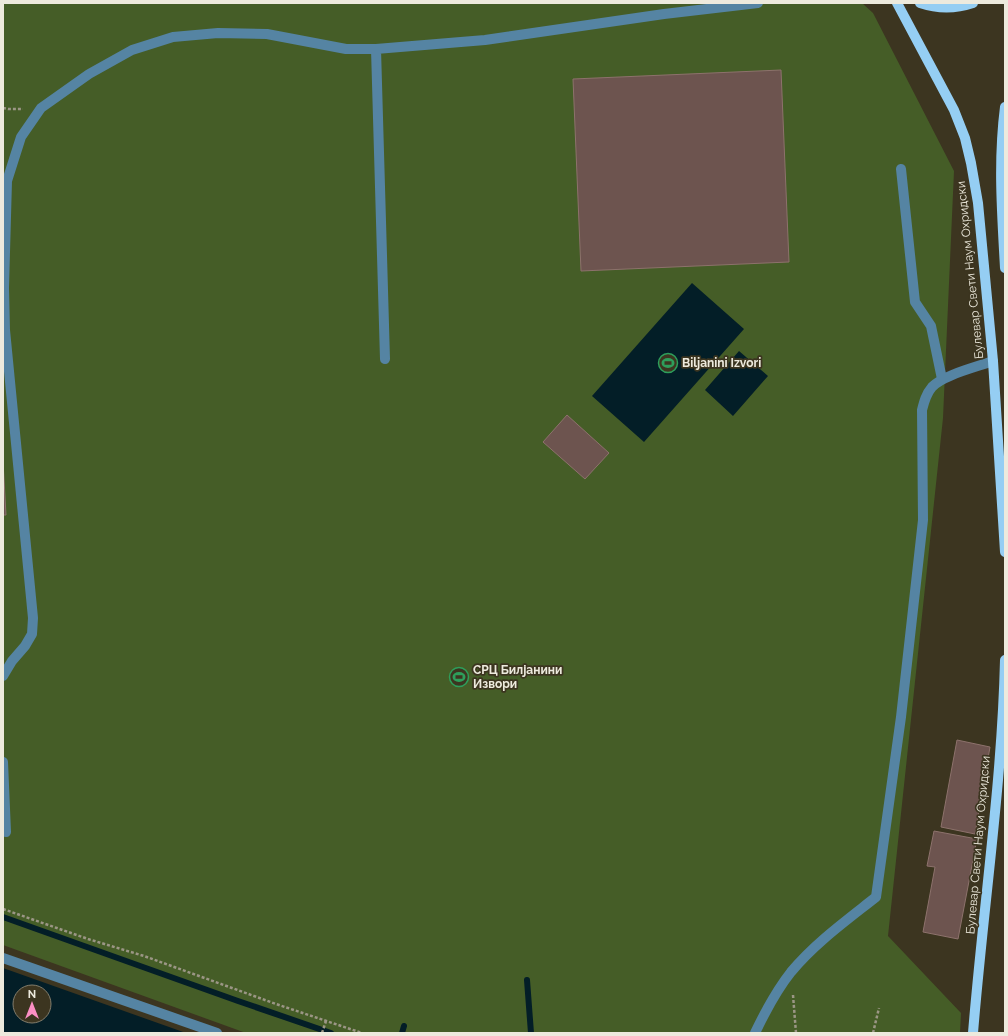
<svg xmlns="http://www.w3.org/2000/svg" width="1008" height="1036" font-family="Raleway,sans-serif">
  <rect width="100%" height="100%" fill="#3c3520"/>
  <path fill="#455d27" d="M3 3H862L873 13 954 171 943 418 888 936 961 1013 960 1033H246L3 945Z"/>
  <path fill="#031e27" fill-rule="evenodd" d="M692 283 744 329 644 442 592 396Z
    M739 351 768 376 733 416 705 390Z
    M3 968 186 1033H188H3ZM20 992H44V1016H20Z"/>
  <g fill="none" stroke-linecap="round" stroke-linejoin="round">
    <path stroke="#031e27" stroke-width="6" d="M3 917 238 1001 331 1033
      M527 980 531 1033
      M402 1033 404 1026"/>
  </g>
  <path fill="#6d544f" stroke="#8d726c" d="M781 70 789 262 581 271 573 79Z
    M567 415 609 453 585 479 543 442Z
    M3 461 6 515H3Z
    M957 740 990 747 975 834 941 827Z
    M934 831 977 839 958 939 923 932 935 867 927 866Z"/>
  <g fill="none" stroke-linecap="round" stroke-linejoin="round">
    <path stroke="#9b9685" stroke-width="2.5" stroke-dasharray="3 2" stroke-linecap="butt" d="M3 108 8 109H23
      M3 909 88 939 144 956 276 1004 362 1033
      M793 995 796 1033
      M322 1033 326 1021
      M873 1033 879 1008"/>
    <path stroke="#5584a3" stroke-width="10" d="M376 49 385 359
      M901 169 915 302 931 326 942 379
      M3 676 12 661 25 646 32 634 33 618 5 330 4 288 7 181 21 137 41 108 89 74 132 50 173 37 218 33 267 34 346 49H376L485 40 664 14 758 3
      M3 762 6 832
      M3 958 217 1033
      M755 1033C765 1012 776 991 791 972 815 943 847 920 876 897L901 717 923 520 922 410C924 402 926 394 932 387 943 375 977 367 993 361"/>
    <path stroke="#95cef3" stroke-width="10" d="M897 3 954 110 965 138 971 163 978 203 993 361 1005 552
      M920 3C938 9 955 9 973 3
      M1005 107C998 162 1002 213 1005 268
      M973 1033C983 909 1002 784 1005 660"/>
  </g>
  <defs>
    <g id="stadium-ring" transform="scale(1)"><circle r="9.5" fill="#3c3520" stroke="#2e9e5b" stroke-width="1.5"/><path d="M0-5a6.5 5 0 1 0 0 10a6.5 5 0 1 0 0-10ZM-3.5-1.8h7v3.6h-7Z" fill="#2e9e5b"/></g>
  </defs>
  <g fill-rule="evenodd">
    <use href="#stadium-ring" x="668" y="363"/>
    <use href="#stadium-ring" x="459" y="677"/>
  </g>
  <g text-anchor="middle" stroke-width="3.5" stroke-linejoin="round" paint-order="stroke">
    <g font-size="12" fill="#edeadd" stroke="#3c3520">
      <text transform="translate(970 270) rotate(-96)" y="4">Булевар Свети Наум Охридски</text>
      <text transform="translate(978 845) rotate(-85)" y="4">Булевар Свети Наум Охридски</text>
    </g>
    <g font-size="12" font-weight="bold" fill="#edeadd" stroke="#3c3520" text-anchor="start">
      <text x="682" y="367">Biljanini Izvori</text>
      <text x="473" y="674">СРЦ Билјанини<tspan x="473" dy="14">Извори</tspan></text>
    </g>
  </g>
  <rect width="1008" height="1036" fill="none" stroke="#edeadd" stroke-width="8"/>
  <g transform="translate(32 1004)"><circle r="19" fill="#3c3520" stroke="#837d6c"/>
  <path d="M0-3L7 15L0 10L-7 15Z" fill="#fb8fc4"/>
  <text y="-6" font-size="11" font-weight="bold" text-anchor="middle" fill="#edeadd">N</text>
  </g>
</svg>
